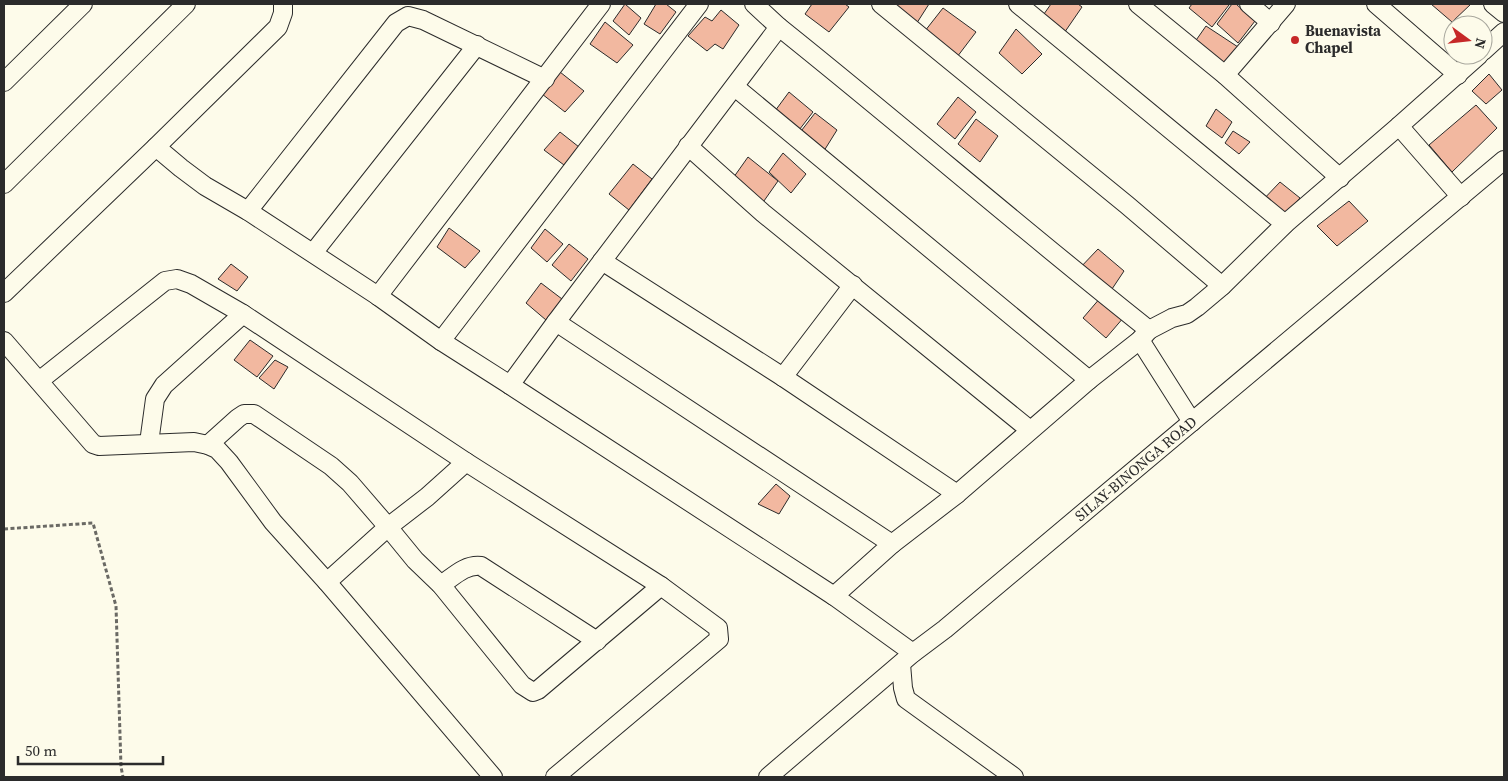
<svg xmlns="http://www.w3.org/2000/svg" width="1508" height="781" font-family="'Source Serif 4',serif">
  <rect width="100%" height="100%" fill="#fdfbea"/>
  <path fill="#f2b8a0" stroke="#2b2b2b" d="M625 4 641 18 629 35 613 21Z
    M656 4H666L676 12 660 34 644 24Z
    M812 4H845L849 7 829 32 805 14Z
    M891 4H929L913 29Z
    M1051 4H1078L1082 7 1060 39 1039 21Z
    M1192 4H1227L1229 5 1212 27 1189 8Z
    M1232 4H1236L1255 21 1238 43 1217 24Z
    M1431 4H1471L1452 22Z
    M943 8 976 32 954 61 921 36Z
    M721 10 739 25 723 49 715 44 707 51 688 36 705 17 712 21Z
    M605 22 633 45 617 63 590 44Z
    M1206 26 1238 47 1222 70 1192 46Z
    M1016 29 1042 54 1022 74 999 53Z
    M560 72 584 91 565 112 542 94Z
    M1489 74 1502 90 1486 104 1472 91Z
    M789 92 813 112 796 134 772 115Z
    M958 97 976 112 955 139 937 124Z
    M1476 105 1497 128 1452 172 1429 145Z
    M1216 109 1232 122 1222 138 1206 126Z
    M815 113 837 130 822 154 798 135Z
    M976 119 998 136 980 162 958 144Z
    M1233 131 1250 142 1239 154 1225 143Z
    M560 132 579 147 564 165 544 150Z
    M783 153 806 174 791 193 769 172Z
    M748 157 778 181 759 208 731 181Z
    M633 164 652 179 629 210 609 194Z
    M1280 182 1300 198 1282 219 1260 203Z
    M1349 201 1368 221 1337 246 1317 226Z
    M449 228 480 251 465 268 437 247Z
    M545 229 563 244 547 262 531 248Z
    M569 244 588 259 571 281 552 265Z
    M1098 249 1124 271 1108 295 1078 270Z
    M231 264 248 277 237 291 218 279Z
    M541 283 562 299 546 320 526 303Z
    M1101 297 1124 317 1106 338 1083 318Z
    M250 340 273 356 257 377 234 360Z
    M275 360 288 367 274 389 259 378Z
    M776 484 790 496 779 514 758 504Z"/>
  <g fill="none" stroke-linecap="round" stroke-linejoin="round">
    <g stroke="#2b2b2b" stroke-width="20">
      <g id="minor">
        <path d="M881 4 1127 205 1222 286"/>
        <path d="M1018 4 1285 224"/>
        <path d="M1138 4 1225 75 1340 178"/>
        <path d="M1249 4 1271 23"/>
        <path d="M1376 4 1458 75"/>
        <path d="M1493 4 1504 13"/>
        <path d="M779 27C904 127 1024 231 1149 330L1140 340 1089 380 957 494"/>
        <path d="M1483 51 1504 32"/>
        <path d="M1225 75 1286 4"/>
        <path d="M4 82 83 4"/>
        <path d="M735 87 1089 380"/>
        <path d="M1399 126 1479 55"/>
        <path d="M688 146 763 213 1030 430"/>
        <path d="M156 147 181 168 205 186 248 211 378 296 441 341 699 4"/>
        <path d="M4 184 186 4"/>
        <path d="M248 211 396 23 408 16 423 20 545 79"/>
        <path d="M313 253 477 45"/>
        <path d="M602 261 783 377 957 494 892 544"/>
        <path d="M4 293 156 147 278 27 283 13V4"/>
        <path d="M378 296 601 4"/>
        <path d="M556 322 892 544 834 596 913 653"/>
        <path d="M1149 330 1172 318 1187 314 1197 307 1222 286 1285 224 1399 126 1461 197"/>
        <path d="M1140 340 1192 422"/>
        <path d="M4 341 93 444 99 446 194 442 208 445 217 449 229 462 273 522 327 582 493 777"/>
        <path d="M441 341 510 385 556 322 779 27 754 4"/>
        <path d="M783 377 853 285"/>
        <path d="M39 381 165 281 177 279 191 284 243 314 466 462 661 586 718 628 719 639 555 777"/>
        <path d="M510 385 834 596"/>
        <path d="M149 443 155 399 164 385 243 314"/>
        <path d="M208 445 238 418 244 414H254L331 466 350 483 388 527 427 497 466 462"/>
        <path d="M327 582 388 527 415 560 441 585 522 685 533 692 538 690 661 586"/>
        <path d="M441 585C453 577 465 564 481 566L597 641"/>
        <path d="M901 664 903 688 906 699 1014 777"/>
        <path id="s1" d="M768 777 913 653 945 629 1504 160"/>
      </g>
    </g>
    <path stroke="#6a6964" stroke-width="3" stroke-dasharray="4 2.5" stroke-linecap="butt" d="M4 529 93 523 116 606 121 767 123 777"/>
    <use href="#minor" stroke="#fdfbea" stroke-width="18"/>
  </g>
  <circle fill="#c62828" stroke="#fdfbea" stroke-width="2" cx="1295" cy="40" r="5"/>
  <g text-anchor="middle" stroke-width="4" stroke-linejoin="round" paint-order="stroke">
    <g font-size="15" font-weight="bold" fill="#2b2b2b" stroke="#fdfbea" text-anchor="start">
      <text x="1305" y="36">Buenavista<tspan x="1305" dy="17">Chapel</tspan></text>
    </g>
    <g font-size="15" fill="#2b2b2b" stroke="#fdfbea">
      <text dy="5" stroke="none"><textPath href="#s1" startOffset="480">SILAY-BINONGA ROAD</textPath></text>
    </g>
  </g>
  <rect width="1508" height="781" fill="none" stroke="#2b2b2b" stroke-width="10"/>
  <g transform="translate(1468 40) rotate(105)"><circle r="24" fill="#fdfbea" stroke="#a9a89e"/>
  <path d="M0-4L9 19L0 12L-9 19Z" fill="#c62828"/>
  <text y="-8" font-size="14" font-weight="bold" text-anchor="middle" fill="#2b2b2b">N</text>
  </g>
  <path d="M18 756v8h145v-8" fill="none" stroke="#2b2b2b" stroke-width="2.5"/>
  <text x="25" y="756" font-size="15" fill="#2b2b2b" stroke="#fdfbea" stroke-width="4" paint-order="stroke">50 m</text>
</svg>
